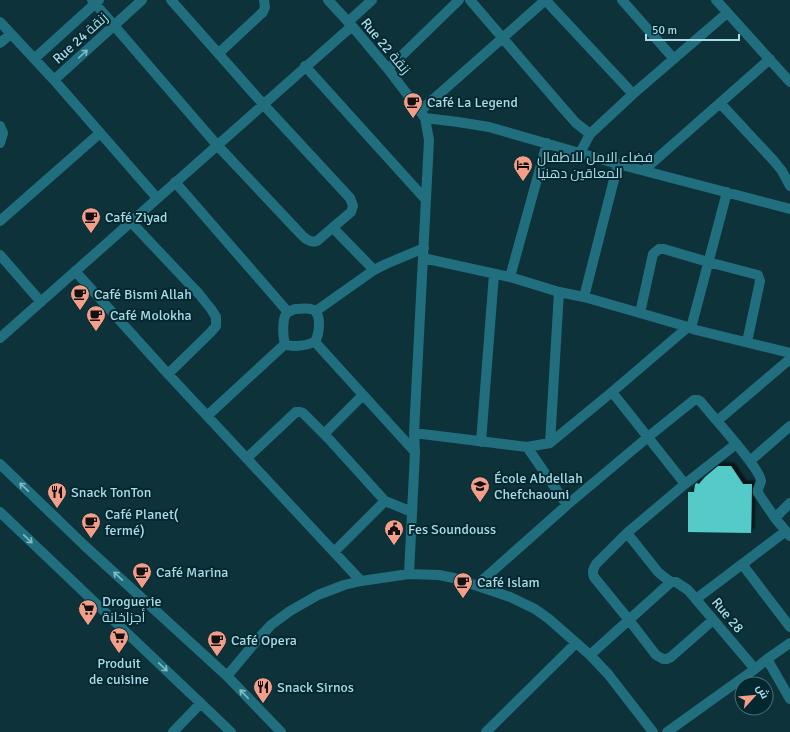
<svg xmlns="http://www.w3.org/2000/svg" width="790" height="732" font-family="Signika,Cairo,sans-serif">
  <defs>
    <filter id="shadow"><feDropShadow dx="3.5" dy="-3.5" stdDeviation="1" flood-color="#0009"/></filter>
  </defs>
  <rect width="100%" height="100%" fill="#0e323a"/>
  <path fill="#55cbc9" filter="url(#shadow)" d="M718 466H731L743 484H752L751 533 688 532V492H694L695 485 696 483 699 484 705 477Z"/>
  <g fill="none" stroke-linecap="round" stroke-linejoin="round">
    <path stroke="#216f7e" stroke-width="10" d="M92 0 217 145 296 229C302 235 308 244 317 241L351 212 353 206 350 198 263 104 171 0
      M328 0 352 26 388 69 420 111 425 118 429 140 414 433 415 452 409 574
      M470 0 561 106 576 123 590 134
      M622 0 674 59
      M716 0 790 82
      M0 22 54 80 157 198
      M348 22 372 0
      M0 43 11 34
      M219 53 263 12 265 7 264 0
      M34 59 99 0
      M305 66 426 200
      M388 69 459 0
      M54 80 142 0
      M720 103 774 161 782 171 790 186
      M420 111 542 3C546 1 548 2 550 5L633 94
      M425 118 458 122 489 127 618 164 790 209
      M0 126 3 133 0 143
      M580 153 590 134 633 94 727 13
      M644 170 770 59
      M175 182 288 312
      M0 221 100 133
      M131 222 199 294 211 309 216 317V326L210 333 168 374
      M333 228 374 270
      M0 255 41 302
      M423 258 510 277 559 292 584 297 640 313 688 327 696 330 790 353
      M75 271 168 374 361 581
      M510 277 547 143
      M584 297 618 164
      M295 309C300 309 306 308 311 309 323 312 319 334 315 342 308 345 292 348 285 344 283 337 282 320 286 314 288 311 291 311 295 309Z
      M316 311 374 270 386 264 424 248
      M640 313 653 254 659 249H664L708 262 754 274 758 275 760 281 747 342
      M691 328 727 192
      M0 338 352 26
      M315 342 415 452
      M612 392 685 484
      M207 416 285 344
      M717 421 790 359
      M414 433 527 447 550 443 612 392 688 327
      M324 434 363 395
      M481 442 494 274
      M550 443 559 292
      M527 447 567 505
      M247 458 296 412H300L303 413 328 438 385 501 412 512
      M750 461 790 426
      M0 464 85 546 227 676 281 732
      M0 512 231 732
      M775 518 790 503
      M627 533 658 572 664 577 671 582
      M334 552 385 501
      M742 564 790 627
      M477 585 567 505 648 437 694 400H698L701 402C712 416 760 468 761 481 760 486 757 488 758 493L775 518 790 536
      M696 599 786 531
      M713 620 671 657 667 659H663L656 655 629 620 594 577C592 572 593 569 596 564L627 533 685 484 736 444
      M590 655 671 582H676L688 590 755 669
      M767 659 790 699
      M227 676 259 638 271 625 290 611 318 595 344 585 361 581 409 574 439 575 454 578 510 597 535 609 549 619 590 655 608 674 653 732
      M173 732 201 703
      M486 732 576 643
      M667 732 755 669 767 659 790 643"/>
  </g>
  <defs><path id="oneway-shaft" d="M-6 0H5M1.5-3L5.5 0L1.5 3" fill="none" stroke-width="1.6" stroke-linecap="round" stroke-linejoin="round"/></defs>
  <g stroke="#81bbc7">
    <use href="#oneway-shaft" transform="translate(83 54) rotate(-42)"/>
    <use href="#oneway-shaft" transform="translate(24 487) rotate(-136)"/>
    <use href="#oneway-shaft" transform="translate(28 539) rotate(44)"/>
    <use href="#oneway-shaft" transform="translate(118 576) rotate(-137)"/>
    <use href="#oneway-shaft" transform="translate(163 667) rotate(44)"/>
    <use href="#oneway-shaft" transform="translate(244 694) rotate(-134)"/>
  </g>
  <defs>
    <g id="cafe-pin" transform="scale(1)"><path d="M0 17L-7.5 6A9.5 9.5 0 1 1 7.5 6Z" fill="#f49e8a" stroke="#03282f"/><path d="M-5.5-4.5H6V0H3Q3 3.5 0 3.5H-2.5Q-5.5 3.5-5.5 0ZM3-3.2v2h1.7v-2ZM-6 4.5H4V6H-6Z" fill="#111"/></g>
    <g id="hotel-pin" transform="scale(1)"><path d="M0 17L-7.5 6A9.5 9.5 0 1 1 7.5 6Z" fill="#f49e8a" stroke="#03282f"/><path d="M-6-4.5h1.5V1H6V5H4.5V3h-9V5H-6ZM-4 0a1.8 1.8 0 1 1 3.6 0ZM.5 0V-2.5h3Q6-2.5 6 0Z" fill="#111"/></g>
    <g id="school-pin" transform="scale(1)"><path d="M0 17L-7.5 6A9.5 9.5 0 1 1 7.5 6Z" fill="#f49e8a" stroke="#03282f"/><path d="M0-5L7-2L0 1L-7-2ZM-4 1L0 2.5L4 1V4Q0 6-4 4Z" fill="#111"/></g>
    <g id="restaurant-pin" transform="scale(1)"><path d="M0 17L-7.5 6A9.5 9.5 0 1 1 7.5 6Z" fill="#f49e8a" stroke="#03282f"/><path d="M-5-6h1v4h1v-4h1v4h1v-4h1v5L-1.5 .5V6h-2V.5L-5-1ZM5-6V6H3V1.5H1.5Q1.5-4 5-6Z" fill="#111"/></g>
    <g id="civic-pin" transform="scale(1)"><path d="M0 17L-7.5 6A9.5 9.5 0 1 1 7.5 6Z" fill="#f49e8a" stroke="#03282f"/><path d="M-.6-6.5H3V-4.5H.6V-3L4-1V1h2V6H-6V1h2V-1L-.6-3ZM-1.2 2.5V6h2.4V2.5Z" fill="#111"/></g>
    <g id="supermarket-pin" transform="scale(1)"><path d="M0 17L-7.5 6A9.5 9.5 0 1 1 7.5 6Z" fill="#f49e8a" stroke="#03282f"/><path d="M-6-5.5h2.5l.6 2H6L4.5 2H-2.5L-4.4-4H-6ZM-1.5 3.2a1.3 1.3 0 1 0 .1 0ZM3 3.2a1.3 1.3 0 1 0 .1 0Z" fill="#111"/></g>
  </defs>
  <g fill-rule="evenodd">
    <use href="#cafe-pin" x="413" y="102"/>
    <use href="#hotel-pin" x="523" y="165"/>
    <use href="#cafe-pin" x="91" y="217"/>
    <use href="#cafe-pin" x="80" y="294"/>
    <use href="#cafe-pin" x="96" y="315"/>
    <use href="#school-pin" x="480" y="486"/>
    <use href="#restaurant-pin" x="57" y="492"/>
    <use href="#cafe-pin" x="91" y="522"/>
    <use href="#civic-pin" x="394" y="529"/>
    <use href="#cafe-pin" x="142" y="572"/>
    <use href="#cafe-pin" x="463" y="582"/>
    <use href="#supermarket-pin" x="88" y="609"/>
    <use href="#supermarket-pin" x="119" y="637"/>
    <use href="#cafe-pin" x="217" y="640"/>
    <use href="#restaurant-pin" x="263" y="687"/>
  </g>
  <g text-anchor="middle" stroke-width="4" stroke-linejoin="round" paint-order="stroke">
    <g font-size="14" fill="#aadbe6" stroke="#03282f">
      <text transform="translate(80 38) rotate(-42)" y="5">Rue 24 زنقة</text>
      <text transform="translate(386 46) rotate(50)" y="5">Rue 22 زنقة</text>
      <text transform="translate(728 615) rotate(50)" y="5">Rue 28</text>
    </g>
    <g font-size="14" fill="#aadbe6" stroke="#03282f" text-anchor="start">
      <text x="427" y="107">Café La Legend</text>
      <text x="537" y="162">فضاء الامل للاطفال<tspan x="537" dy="16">المعاقين دهنيا</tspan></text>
      <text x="105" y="222">Café Ziyad</text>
      <text x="94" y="299">Café Bismi Allah</text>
      <text x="110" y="320">Café Molokha</text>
      <text x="494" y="483">École Abdellah<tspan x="494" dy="16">Chefchaouni</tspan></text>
      <text x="71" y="497">Snack TonTon</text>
      <text x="105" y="519">Café Planet(<tspan x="105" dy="16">fermé)</tspan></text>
      <text x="408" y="534">Fes Soundouss</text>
      <text x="156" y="577">Café Marina</text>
      <text x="477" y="587">Café Islam</text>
      <text x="102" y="606">Droguerie<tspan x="102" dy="16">أجزاخانة</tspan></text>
      <text x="231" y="645">Café Opera</text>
      <text x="119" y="668" text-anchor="middle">Produit<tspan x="119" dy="16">de cuisine</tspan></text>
      <text x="277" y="692">Snack Sirnos</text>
    </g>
  </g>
  <g transform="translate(754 696) rotate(63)"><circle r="19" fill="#03282f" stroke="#467078"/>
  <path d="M0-3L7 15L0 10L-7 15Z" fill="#f49e8a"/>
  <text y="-6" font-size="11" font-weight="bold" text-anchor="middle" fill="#aadbe6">ش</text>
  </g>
  <path d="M646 34v6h93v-6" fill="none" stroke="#aadbe6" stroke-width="2"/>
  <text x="652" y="34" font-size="12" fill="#aadbe6" stroke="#03282f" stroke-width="3" paint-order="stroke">50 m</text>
</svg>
